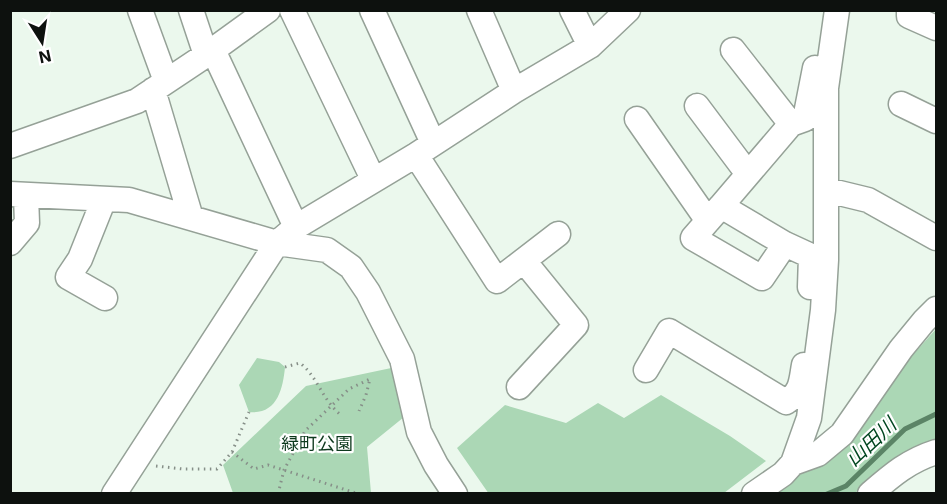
<svg xmlns="http://www.w3.org/2000/svg" width="947" height="504" font-family="Inter,'Noto Sans JP',sans-serif">
  <rect width="100%" height="100%" fill="#ebf8ed"/>
  <path fill="#abd7b5" d="M936 329V441L893 460 855 493 765 494 894 376Z
    M257 358 279 362 285 367C283 389 277 415 249 412L239 385Z
    M396 367 409 413 367 447 371 493H233L223 465 306 386Z
    M661 395 730 436 766 461 724 493 489 494 457 448 505 405 566 423 598 403 624 418Z"/>
  <g fill="none" stroke-linecap="round" stroke-linejoin="round">
    <path stroke="#5b8466" stroke-width="5" d="M827 494 846 486 905 429 936 414"/>
    <g stroke="#95a197" stroke-width="27">
      <path id="minor" d="M140 10 166 81
        M191 10 206 55
        M292 10 373 179
        M372 10 433 143
        M479 10 514 91
        M572 10 590 46
        M909 10V16L936 28
        M213 50 296 227
        M733 50 791 124
        M153 90 191 218
        M901 104 936 121
        M697 106 748 174
        M637 119 708 221
        M10 146 137 101 206 55 268 10
        M416 155 497 281 558 234
        M827 190 868 200 936 238
        M10 194 129 200 277 243 327 250 351 267 368 292 402 359 419 432 436 465 455 494
        M104 199 80 259 68 277 105 298
        M721 206 791 124 805 119 815 68
        M10 243 27 223 26 196
        M785 244 762 278 693 238 721 206 785 244 811 256 810 287
        M646 370 669 331 786 402C802 392 801 381 804 365
        M519 387 576 325 524 261
        M793 463 818 454 842 434 901 349 924 321 936 309
        M114 494 277 243 296 227 416 155 514 91 590 46 628 10
        M754 494 783 474 793 463 809 418 823 310 826 260V88L837 10
        M870 494C892 475 908 461 936 452"/>
    </g>
    <path stroke="#868f88" stroke-width="3" stroke-dasharray="1.5 4.5" stroke-linecap="butt" d="M285 367 300 363C318 377 322 400 341 415
      M232 452 254 469 268 465 359 494
      M156 466 183 469H217L232 452 249 412
      M278 494 284 470 305 431 349 389 370 379 366 395 359 411"/>
    <use href="#minor" stroke="#fff" stroke-width="24"/>
  </g>
  <g text-anchor="middle" stroke-width="4.5" stroke-linejoin="round" paint-order="stroke">
    <g font-size="18" fill="#0d391d" stroke="#fff">
      <text x="317" y="450">緑町公園</text>
    </g>
    <g font-size="20" font-style="italic" fill="#004620" stroke="#fff">
      <text transform="translate(871 442) rotate(-43)" y="7">山田川</text>
    </g>
  </g>
  <rect width="947" height="504" fill="none" stroke="#0d110e" stroke-width="24"/>
  <g transform="translate(42 42) rotate(168)" stroke="#ffffff" stroke-width="4.5" paint-order="stroke">
  <path d="M0-4.5L10 22L0 15L-10 22Z" fill="#0d110e"/>
  <text y="-9" font-size="16" font-weight="bold" text-anchor="middle" fill="#0d110e">N</text>
  </g>
</svg>
